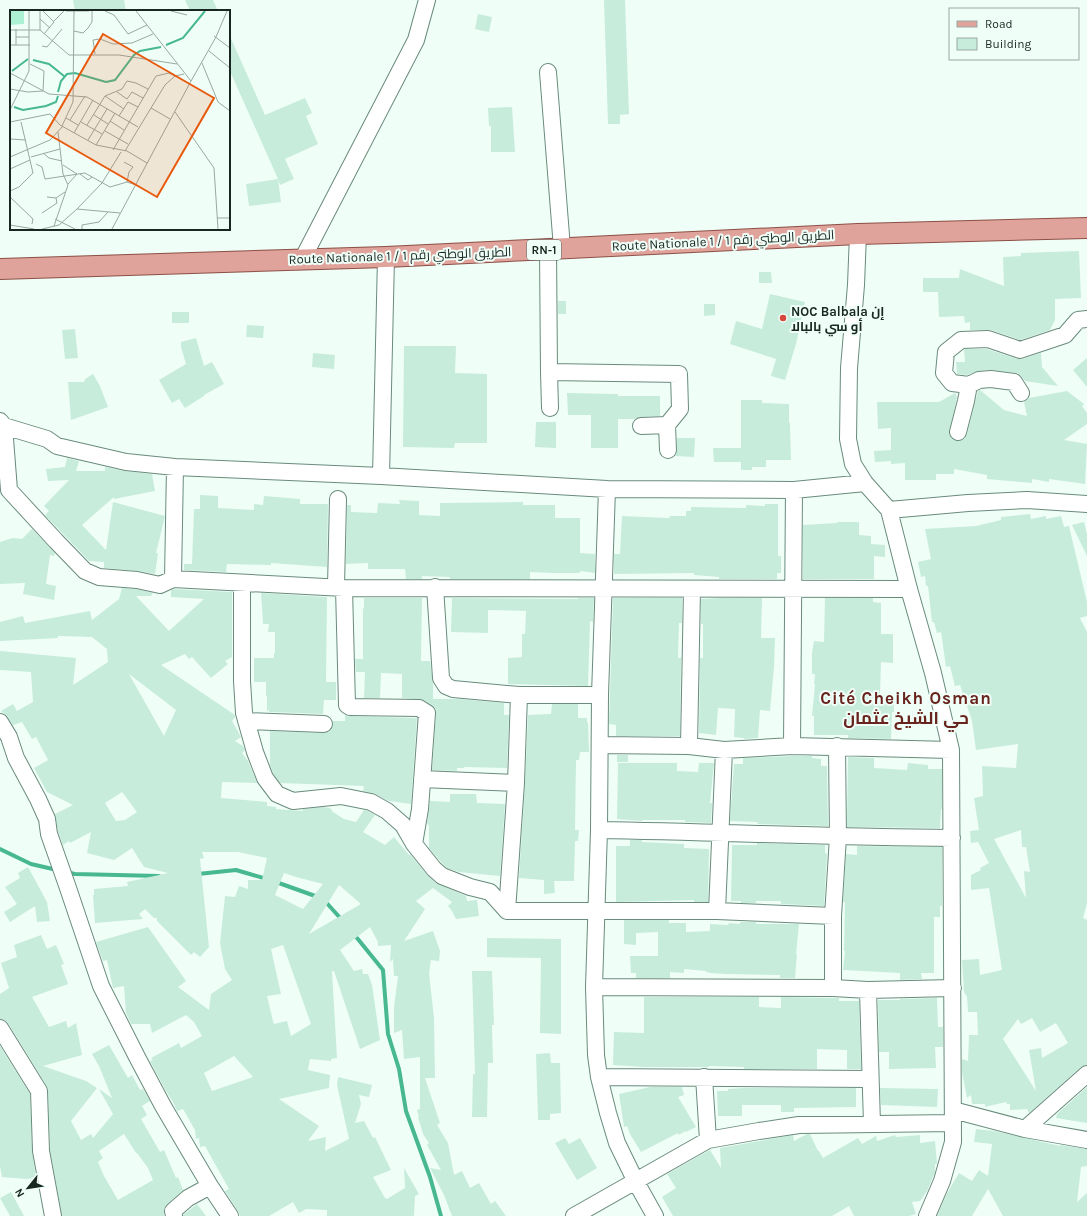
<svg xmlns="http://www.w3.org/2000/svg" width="1087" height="1216" font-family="Karla,Cairo,sans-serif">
  <rect width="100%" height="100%" fill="#f0fef8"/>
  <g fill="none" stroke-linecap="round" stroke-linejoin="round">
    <path stroke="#47b891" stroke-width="4" d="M0 849 31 864 57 870
      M66 872 75 874 159 876
      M198 874 236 870 267 879
      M276 882 318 897
      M324 900 342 920
      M353 933 383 970 388 1034 399 1069 406 1111 430 1177 441 1216"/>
  </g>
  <path fill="#c7ecdc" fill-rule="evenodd" d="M73 0H124L126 11H75Z
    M185 0H213L218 11H190Z
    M604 0H625L629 114 620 115V124H608Z
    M478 14 492 17 489 32 475 29Z
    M229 34 265 115 305 98 312 113 306 116 318 144 285 159 294 179 280 185 278 179 281 202 249 206 246 184 278 179 229 69Z
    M512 107 515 152H491V126H489L488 108Z
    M1079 251 1081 298 1055 299V320L1050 330 1020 340 991 330H970V322L965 323 964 316 939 317 938 292H923V278H959L960 269 1004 286 1003 257 1021 256V253Z
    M759 272H771L772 283H759Z
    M770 294 805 302 796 344 785 380 771 376 776 359 730 344 736 321 762 329Z
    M558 301H566V314H558Z
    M704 304H715V315L704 316Z
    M172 312H189V323H172Z
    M247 325 264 326 263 338 246 337Z
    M75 329 78 358 65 359 62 330Z
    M196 338 204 366 212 362 224 384 204 395V396L185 408 179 399 172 403 159 380 186 364 181 347V342Z
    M404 346H456L455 373 487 374V443H455L454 448 403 447Z
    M964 349H987L1017 359H1023L1041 353 1042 367 1058 386 1025 381 1019 374 1016 373 992 370 978 371 967 375 957 374 956 362H965Z
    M313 353 335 355 334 369 312 367Z
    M1087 358V387L1073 370Z
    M93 374 100 386 108 407 71 420 68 382H84L85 379Z
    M980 390 1004 410 1027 416 1024 402 1029 398 1067 391 1084 404 1082 406 1087 413V424L1064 440 1087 444 1085 484 1049 479V482L1032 479V483L987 479V475L954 469V474H936V480H905V463L891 464V461L875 462 874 451 891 450V428L878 429 877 402H939L955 393 957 397 949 434 952 439 956 441H960L964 439 967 434 978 391Z
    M567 393 618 394V396H660V416L641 417 635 419H618V448H591V415H568Z
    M741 400H762V403L789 404V423H790L791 460H766V467H752V470H741V462H714L713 448H741Z
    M536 422H556V448L535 447Z
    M677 438H695L694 457 675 456 677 450Z
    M67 458 79 461 76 471H105V467L125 471 152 474 155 491 114 499V497L82 525 106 550 113 502 165 516 156 553H158L155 574 138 571 104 568V562L89 561 45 515 49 511 44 506 69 480 48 481 46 469 65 467Z
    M200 495 218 496V508L254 510V504L263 505 264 496 300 499V504H328L327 567 271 563V565L227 564 226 572 184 570V564H192L194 509H200Z
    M399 500 419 501V515L440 516V503L523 502V505H555V518H580V553L595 554V573L580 571V573H553L530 572V579H450V577L422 576V579H406L405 569H368V563L346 564 347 505H351V512L377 513 378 503 400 504Z
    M765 504H778V556H781V573H777V579H719V577L694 575V573L614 574V554H620L622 516 669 518 670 516H686V511H691V507L746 508V505L765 506Z
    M1030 514 1031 519 1046 516V519L1061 516 1064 527 1069 526 1087 602V616L1080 618 1087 632V903L1083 918 1087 920V1065L1081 1067 1029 1113 1027 1109 1010 1110V1104H1007L1006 1102 985 1107V1104H972L971 1095 967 1098 962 1072V1059L968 1061 969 1035H978L977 1012H968L967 997 964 992 962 960 979 959 980 975 1002 970 989 888 971 890V875L981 870 980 868 989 863 978 842 971 843 970 831 979 830 974 798 983 796 982 766 1016 768 1018 744 976 750 972 721 960 685 955 686 950 666 946 667 941 632 937 633 934 622H932L928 586H926L925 576 921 577 918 562 931 559 925 529 976 526 1001 520V517ZM1021 830 1022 847H1026L1030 872 1024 871 1026 898 994 839ZM1032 1018 1040 1032 1056 1023 1068 1043 1042 1058 1041 1048 1029 1050 1036 1091 1003 1039 1018 1019 1021 1024Z
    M837 522H859V535L871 536V544L885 545V557L874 556V579H803V525L837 523Z
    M1084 522 1087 534V556L1072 525Z
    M32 529 55 553 54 556 50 555 46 584 56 586 54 600 23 594 25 583 0 584V542L13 538 22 539Z
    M122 588 136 589 153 593 151 596H136L169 631 204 599 171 597V590L175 589 232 592V657L225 661 228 664 211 678 192 657 189 659 185 654 161 665 235 715V717L232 721 241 737 235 741 243 746 245 750 242 753 248 761 257 783 222 782 221 798 267 802V806L276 807V809L303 811V809L323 807 330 808 333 812 344 819 356 822 364 810 368 811 375 815 363 832 385 845 394 837 409 855 410 854 427 875 436 883 466 896 467 901 477 900 479 916 456 919 452 911 448 906 452 902 433 888 416 901 425 909 404 941 433 931 440 951 439 961 431 960 429 973 434 1018 435 1078H425L440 1123 437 1125 448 1143 454 1175 462 1171 470 1188 479 1183 491 1204 495 1201 506 1216H452L444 1195 430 1168 441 1170 427 1145 429 1143 423 1134 418 1117H419L417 1110 420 1109V1057L404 1059 402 1030 394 1033V1007L398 976H394L393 959 390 962 391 945 378 946V942L370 927 340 950 354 971 362 969 363 974H368L372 985 380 1040 360 1049 334 971H332L337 1058 331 1059V1061L310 1059 308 1070 330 1075 329 1088 279 1099 319 1126 308 1141 326 1137 325 1151 349 1139 337 1085 338 1077 372 1085 369 1097 359 1095 361 1104 355 1123 364 1121 373 1138 375 1137 391 1170 373 1177 385 1198 387 1199 405 1188 404 1168 419 1194 415 1196 414 1216H327V1210L306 1209 299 1213 293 1202 269 1216H240L238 1211 225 1191 229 1189 205 1146 200 1147 199 1138 196 1139 195 1130 183 1109 177 1111 173 1102 166 1091 150 1061 153 1060 151 1058 179 1043 181 1048 202 1036 194 1022 186 1015 152 1033 150 1024H131L126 1013 124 986 113 988 107 960 103 961 96 942 148 927 186 981 178 987 209 1010 211 994 232 980 225 969 220 943 225 896 235 897 239 886 248 889V880H262L267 858 238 852H202L204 858 200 859 209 947 200 957 194 952 191 955 157 921V918H154L145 909 139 914 143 919 95 923 93 895H94V889L128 886 127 882 168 873 144 867 132 848 114 860 87 853 91 832 70 843 69 841 63 845 58 832 55 814 73 805 47 792 34 768 48 760 36 737 32 739 22 722 13 725 8 717 1 711 13 704 17 711 33 702 31 672 0 670V651L76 658 73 685 108 662 107 649 92 637 58 636V638L0 641V622L23 616 25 623 90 611 92 620 119 599ZM129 674 176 710 164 736ZM122 792 137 812 125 820 116 821 105 803ZM284 873 296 877 323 884 303 909 275 895ZM339 885 361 904 309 934ZM283 945 311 1024 291 1036 287 1021 274 1024 273 1021 267 996 281 994 271 949ZM234 1056 253 1077 212 1091 204 1073Z
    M261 593 327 597 326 682H336V700H324L323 714 269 712V709L267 712V696H266V682H254V658H274V653H275V632H268L269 624H263Z
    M364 598H422L421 661H430L433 683V699H459L504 703V715H509L507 768 464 767V768H457V771L432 770 436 714V709L432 705 424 700 402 698V674L381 673 380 698H364L365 672H356L355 659H363V608L364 609Z
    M452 598 578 599V598H594L593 622 590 621 588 686 508 684V658L522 657V634H525L526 611 488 610V633L451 632Z
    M613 598H682V623H679L678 658H681L680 736H616V725L609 724Z
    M719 598H762L761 638H775L774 667 770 711 760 710 758 738 744 739V738L734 737 735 709 718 708 716 735 699 733 700 658H703V624H701V599Z
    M825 598H873V602L881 603V634H893V663L881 662 880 695H894V712H892L891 739 848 738V735H814V716H812L815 684H814L815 674H812V653L814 641 824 642Z
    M552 704H578V718H587V722H588L589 752H580L579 760H576L575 830H579L578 841H575L574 881H554L555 893 544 894V880L519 878 525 784 528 715 551 714Z
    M345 715 350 716 417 718 411 804 389 801 375 794 363 791 364 786 280 783 273 773 270 765V731L324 733 329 732 332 729 333 725V721H345Z
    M617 755H628V762H617Z
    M792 756H812V758L821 759V766H827L828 826 757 824 758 822 730 821 734 764H743V758Z
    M848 757 874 758V768L907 770 908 763 928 765V769H942V809H941L940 828 847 827Z
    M618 763H677V771L698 772 699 763H714L710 803H712L711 823 685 822V820H642V821L617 819Z
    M450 794H476L477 803 505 804 500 876 459 872 447 868 441 862 429 848V825L427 824 430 801 450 802Z
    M630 840H642V842L684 844V848L709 849 708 902H694V900L616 902V846H630Z
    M757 843 825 845V853L827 854 824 906 781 904V901H756V903H741V901H731L732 845H757Z
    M857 846 942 847V906H940V917H934V973H921L922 979 900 980V973L843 970 845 951H844L845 902H843L846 854 857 855Z
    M28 867 47 902 50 921 37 922 35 906 10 922 4 912 17 904 5 887 20 878 18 873Z
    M624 920H669V923H686V932L710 931V924L728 925 729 923 740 924V922H756V924H799L796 954H797L795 978H780V975L725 974 711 973 706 972V971L684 969V973L670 972V978H636V973H631L630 956H658V932L636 933V945L624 944Z
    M41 935 47 949 56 945 64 964 61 965 68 984 32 997 49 1027 66 1021 68 1028 76 1023 82 1055 43 1066 86 1081 97 1088 71 1121 81 1140 91 1134 93 1138 113 1114 99 1089 112 1098 99 1066 92 1054 109 1045 128 1078 132 1075 140 1090 143 1089 150 1101 142 1106 147 1115 141 1119 160 1152 164 1150 176 1178 178 1177 183 1190 167 1204 164 1208V1216H62L50 1150 48 1091 47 1086 8 1023 5 1020 0 1019V994L9 988 1 963 17 957 14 945ZM124 1134 136 1153H137L148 1168 153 1180 118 1200 104 1176 98 1162 103 1158 99 1151Z
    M487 938 561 939V1034L540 1033 541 958 487 957Z
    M472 971H492L494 1025H492L493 1063H488L487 1117H472L473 1074H475Z
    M644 997H759V1007L781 1008V997L833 998H839V1001H859L861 1069H847V1050L817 1049V1069H744V1067L709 1066V1067H644L613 1065 614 1032 644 1033Z
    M937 998 938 1027H943V1047H935L936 1068 889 1069V1052H879L878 1000H900V999Z
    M0 1046 30 1094 32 1151 36 1178 26 1179 2 1177 0 1166Z
    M550 1053 551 1063H560L561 1113 550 1114V1120H538L536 1054Z
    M650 1087H682L684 1095 678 1097 696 1127 686 1132 685 1131 679 1135 678 1133 641 1152 630 1134 627 1126 624 1127 619 1094Z
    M1087 1087V1123L1056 1118 1057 1114Z
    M744 1088H856V1107L794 1108V1112H781V1105H742V1116H718L717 1091H728V1089Z
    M880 1088 938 1089 937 1107 881 1105Z
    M976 1129 994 1131 1060 1146V1145L1087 1149V1166L1081 1167 1077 1202 1087 1193V1216H1003L988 1189 972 1216H937L946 1195 959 1173 972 1181 979 1170 988 1176 992 1144 974 1142Z
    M807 1134H810L818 1151H819L823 1158 858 1138 862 1144 876 1136 877 1141 895 1135 896 1137 920 1135V1143L935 1141 937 1164H935V1172L927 1191 920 1201 912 1202 916 1214 909 1216H854L849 1206 832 1216H673L662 1197 676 1188 667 1174 710 1150 721 1168 720 1148 793 1135 794 1141Z
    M565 1138 569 1144 580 1138 597 1168 577 1180 555 1143Z
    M11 1192 24 1216H10L0 1198Z
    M197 1204 206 1216H183V1215Z"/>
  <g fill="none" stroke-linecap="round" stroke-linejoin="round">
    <g stroke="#698b7c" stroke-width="18">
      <path id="minor" d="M548 72 562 248
        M858 234 856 285 849 368 848 439 853 464 865 483 889 510 909 589 933 673 951 750 953 1142 942 1181 927 1216
        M548 249 549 372
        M386 257 381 476 607 489 794 490 865 483
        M302 260 416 40 427 0
        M969 385 979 380 991 379 1014 382 1021 393
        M550 408 549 372 679 374 680 409 667 425
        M0 421 4 426 9 490 56 541 85 571 99 577 137 580 160 585 173 579 344 588 909 589
        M4 426 47 439 57 446 126 462 175 467 381 476
        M641 426 667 425 668 450
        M958 432 966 401 969 385 952 383 944 373 946 352 961 340 988 339 1020 350 1065 335 1078 320 1087 319
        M607 489 600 695 599 830 594 987 596 1055 599 1077 608 1113 617 1143 636 1182 655 1216
        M889 510 968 503 1027 500 1087 504
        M173 579 175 467
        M242 583V681L244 713 255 752 265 778 277 794 293 801 341 796 371 802 387 811 403 825 414 844 434 869 442 876 470 887 490 892 507 911H717L833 916
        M336 587 338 499
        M435 587 441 678 446 686 453 689 519 695H600
        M344 588 347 705 350 707 419 708 427 713 420 809 414 844
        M246 721 324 724
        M0 722 9 737 16 758 38 799 47 819 49 834 68 888 101 986 137 1057 163 1106 210 1186 230 1216
        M601 745 689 746 724 750 792 746 951 750
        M689 746 692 589
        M792 746 794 490
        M422 779 516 783
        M599 830C717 832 834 837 952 838
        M507 911 516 783 519 695
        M717 911 724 750
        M594 987 833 988 868 990 953 988
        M833 988V916L838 837 837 746
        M868 990 872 1124
        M0 1028 39 1091 41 1151 53 1216
        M599 1077 870 1079
        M704 1077 708 1140
        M953 1110 1025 1129 1087 1140
        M1025 1129 1087 1074
        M174 1216 173 1211 188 1198 210 1186
        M574 1216 708 1140 759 1131 799 1125 953 1123"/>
    </g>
    <g stroke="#8c4f45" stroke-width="22">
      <path id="major" d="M0 269 386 257 858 234 1087 228"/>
    </g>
    <use href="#minor" stroke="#fff" stroke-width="16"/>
    <use href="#major" stroke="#dfa39b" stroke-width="20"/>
  </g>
  <circle fill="#d5473c" stroke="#f0fef8" stroke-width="1.5" cx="783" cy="318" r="4"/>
  <g text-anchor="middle" stroke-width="4" stroke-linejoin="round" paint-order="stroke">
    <rect fill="#f0fef8" stroke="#5a6862" stroke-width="1" x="527" y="240" width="34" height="20" rx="3"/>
    <g font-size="12" font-weight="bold" fill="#192721">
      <text x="544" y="254">RN-1</text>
    </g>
    <g font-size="13" fill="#192721" stroke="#f0fef8">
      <text transform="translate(723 240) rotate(-3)" y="5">Route Nationale 1 / الطريق الوطني رقم 1</text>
      <text transform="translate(400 255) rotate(-2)" y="5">Route Nationale 1 / الطريق الوطني رقم 1</text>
    </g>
    <g font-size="13" font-weight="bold" fill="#192721" stroke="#f0fef8" text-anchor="start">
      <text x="791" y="316">NOC Balbala إن<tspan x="791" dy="15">أو سي بالبالا</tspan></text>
    </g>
    <g font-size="17" font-weight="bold" letter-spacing="1" fill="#67231c" stroke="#f0fef8">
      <text x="906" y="704">Cité Cheikh Osman<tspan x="906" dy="20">حي الشيخ عثمان</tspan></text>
    </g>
  </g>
  <g transform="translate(10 10)">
    <rect width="220" height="220" fill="#f0fef8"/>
    <path d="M0 1H14V14L0 15Z" fill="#acf1d4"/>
    <path fill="none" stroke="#47b891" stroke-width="2" d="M156 35 173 28 195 1M23 50 39 54 54 66M2 61 18 49M48 82 51 71 57 64 65 63 96 72 105 70 124 45 130 41 151 37M4 97 13 100 36 96 46 92 48 86"/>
    <path fill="none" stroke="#9aa8a2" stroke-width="1" d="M33 1 44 12 34 24M56 1H79M95 1 104 5 118 24 137 15M126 1 181 71 206 27 217 1M161 1 177 5M30 9 40 18M44 11 54 1M6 19V35M0 20H30L59 45H109L167 54M30 20V1M64 21 73 23 78 18 82 12V1M204 26 220 38M6 27H19M0 35H20M32 36 37 37 52 19M199 41 220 58M85 44 83 30 90 29 103 34 122 33 143 24M192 53 208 92 220 101M0 63 39 84 77 87 128 117M0 79 18 82 33 81 34 61 20 54M107 82 117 89 122 82 133 88M95 86 114 99M141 98 155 75 165 66M0 100 19 61V1M165 102 204 158 208 219M84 105 98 114M109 106 118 92 128 97M56 108 68 115M60 110 75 86M100 111 114 120M0 112 40 104 50 115 86 135 117 141 137 153M71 112 92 124M77 115 95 86 112 79 117 71 126 73 138 79M52 116 63 92 64 1M95 121 118 134M64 123 83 90M0 129 16 130M78 130 97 99M86 135 105 103M103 140 146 66 159 63 165 66 174 64M115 141 141 98 160 109M33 143 39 148 52 151M0 147 40 130 53 116M21 147 50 139M114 152 123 157 119 162 117 172M26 154 32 157 35 169 75 163 100 177 117 172 126 175M53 155 67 164 58 174M0 159 20 150M70 164 78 170 82 167M0 181 9 177 23 163 11 112M0 187 23 209 22 214M37 187 46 188 55 182M67 199 110 203M32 203 47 193 46 188M207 208H220M45 209 65 219M0 215 24 219M44 216 58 175 53 164 48 122M32 219 49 215 67 199 92 173 111 142M72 219V215L89 212 98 202M102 219 181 71"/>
    <path fill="#e8590c" fill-opacity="0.15" stroke="#e8590c" stroke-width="2" d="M93 24 204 88 147 187 36 123Z"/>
    <rect width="220" height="220" fill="none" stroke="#192721" stroke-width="2"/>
  </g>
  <rect x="949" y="8" width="130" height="52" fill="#f0fef8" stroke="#9aa8a2"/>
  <rect x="957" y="21" width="20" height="6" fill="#dfa39b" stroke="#9aa8a2"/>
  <text x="985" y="28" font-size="12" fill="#192721">Road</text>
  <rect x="957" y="38" width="20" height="12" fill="#c7ecdc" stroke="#9aa8a2"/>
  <text x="985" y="48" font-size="12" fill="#192721">Building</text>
  <g transform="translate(28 1188) rotate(240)" stroke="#f0fef8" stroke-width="3" paint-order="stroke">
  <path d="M0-3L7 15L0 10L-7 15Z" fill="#192721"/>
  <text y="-6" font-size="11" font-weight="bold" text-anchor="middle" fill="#192721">N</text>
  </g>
</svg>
